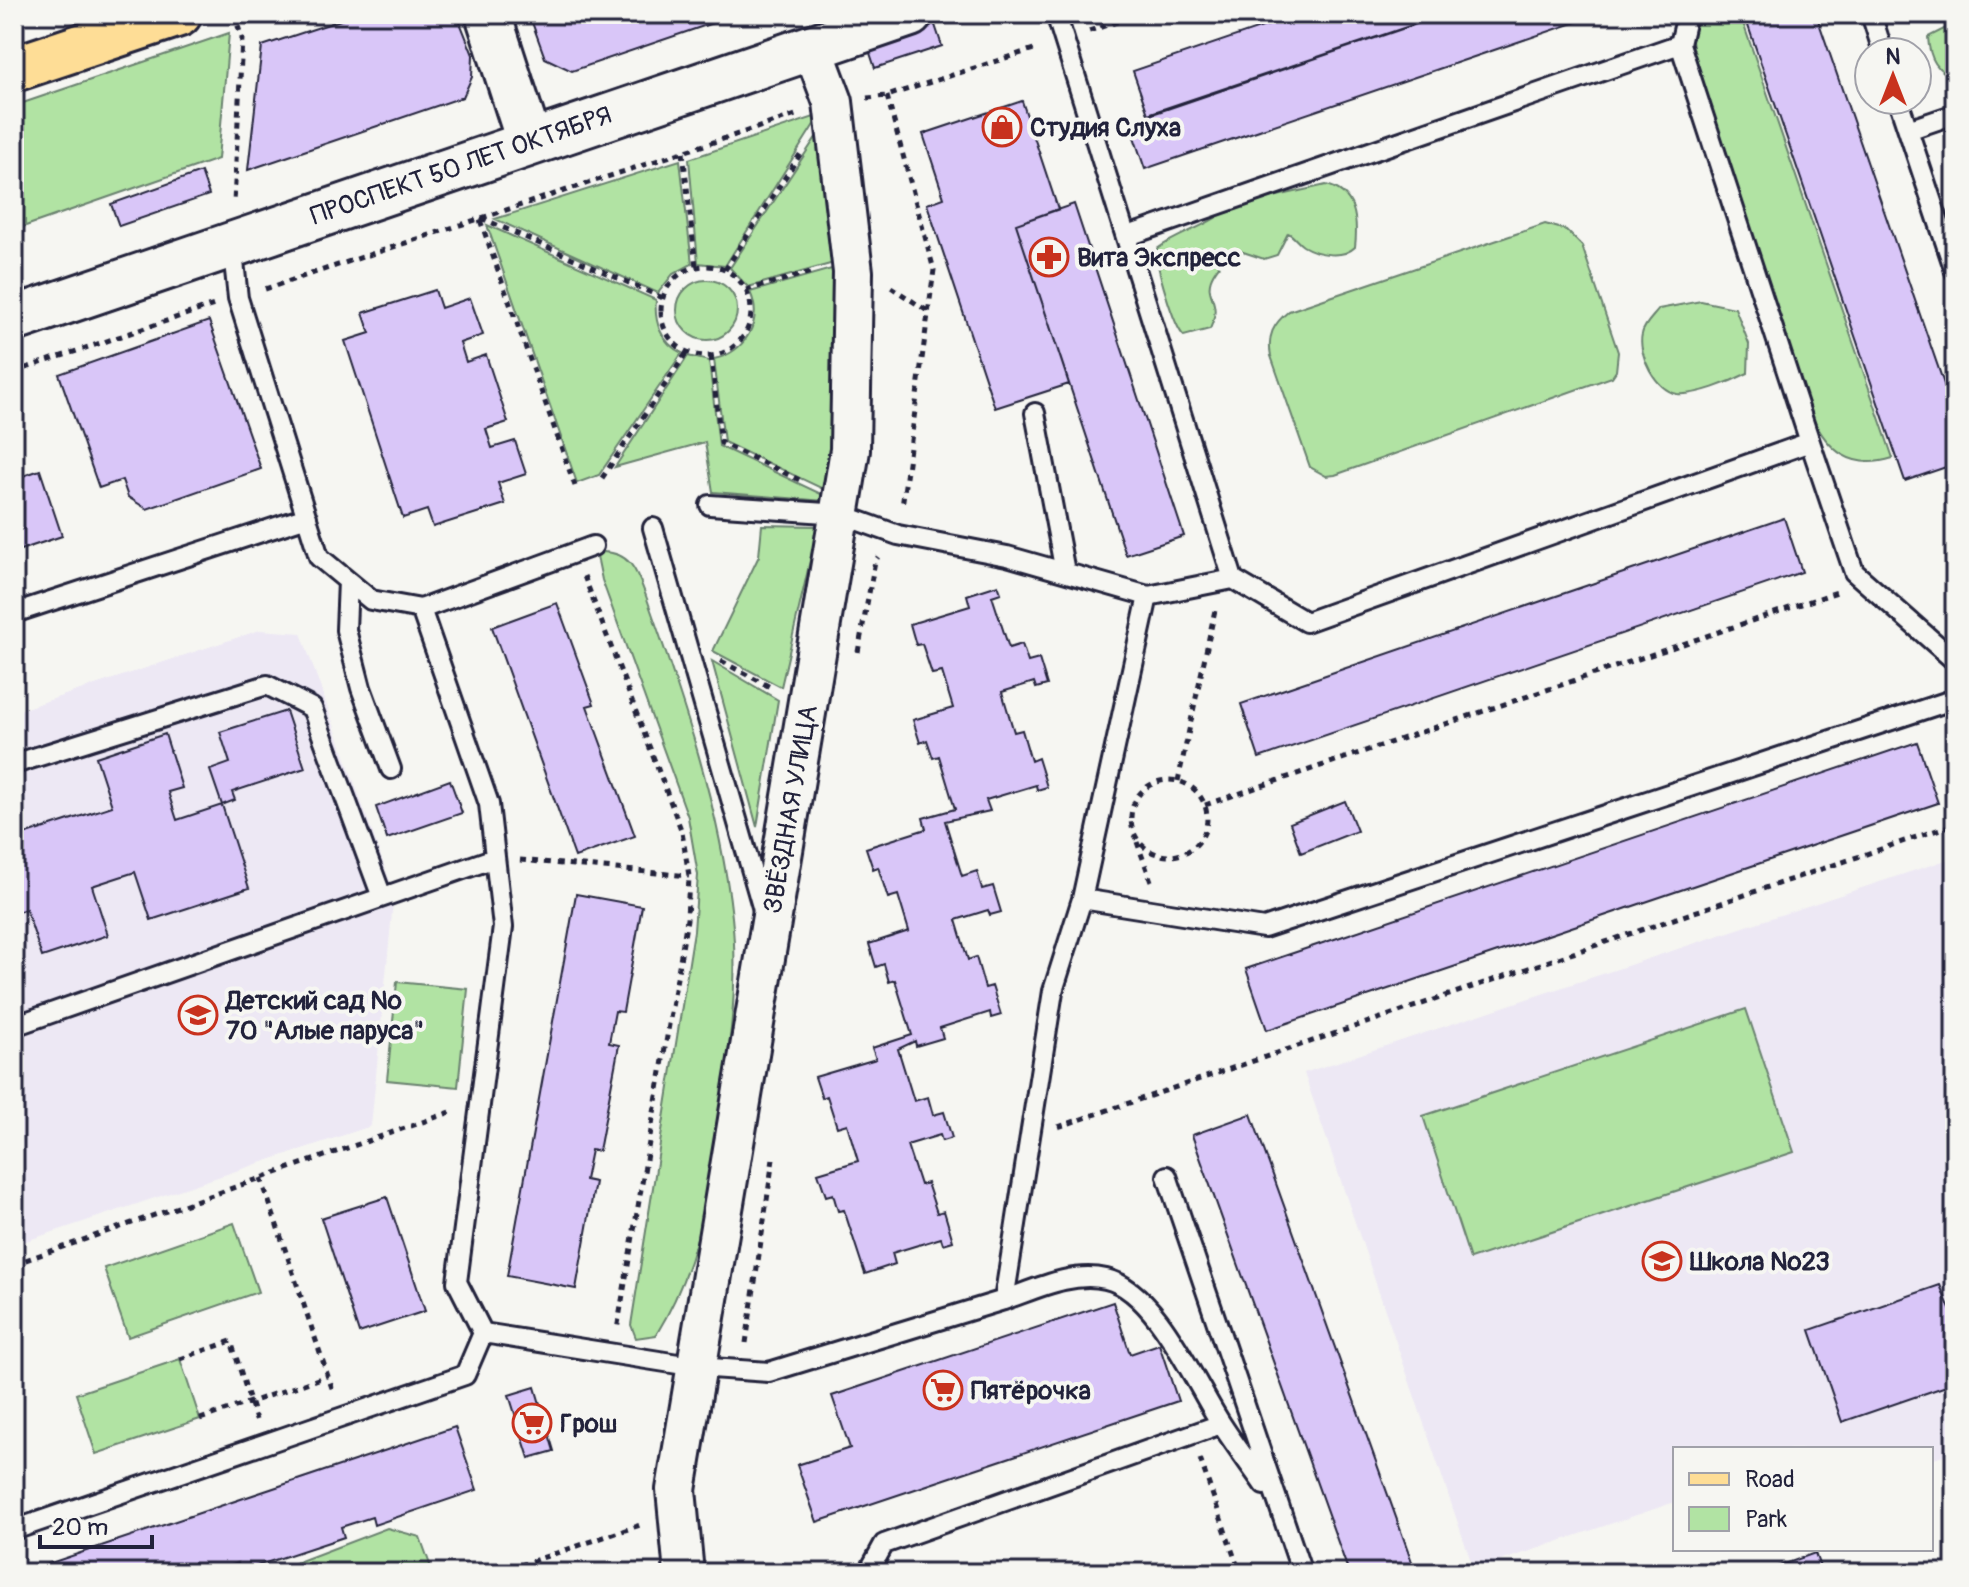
<svg xmlns="http://www.w3.org/2000/svg" width="1969" height="1587" font-family="Pangolin,sans-serif">
  <rect width="100%" height="100%" fill="#f6f6f2"/>
  <filter id="ink" filterUnits="userSpaceOnUse"><feTurbulence type="fractalNoise" baseFrequency=".0125" numOctaves="2"/><feDisplacementMap in="SourceGraphic" scale="16" xChannelSelector="R" yChannelSelector="G"/><feConvolveMatrix kernelMatrix="1 2 1 2 8 2 1 2 1" color-interpolation-filters="sRGB"/></filter>
  <g filter="url(#ink)">
    <path fill="#ede8f4" d="M260 630 301 633 394 893 371 1126 14 1245V712Z
      M1955 857V1452L1931 1460V1449H1675V1502L1474 1570 1304 1073Z"/>
    <path fill="#b1e3a3" stroke="#6a826f" stroke-width="2" d="M1698 14H1740L1893 458C1851 471 1828 451 1811 415L1697 80 1692 41Z
      M1950 26H1955V77C1935 72 1929 56 1928 37Z
      M229 33 218 159 14 230V106Z
      M820 115 725 266 698 263 689 159Z
      M826 122 848 259 748 287 730 268Z
      M680 160 692 264 673 274 658 293 495 219Z
      M1326 185C1356 192 1358 220 1355 247 1343 259 1318 255 1303 246 1297 242 1294 236 1288 233L1277 255 1264 259 1234 249C1185 297 1228 290 1210 329L1184 336C1174 327 1154 261 1157 249 1180 232 1209 227 1229 207Z
      M1545 224 1566 230 1582 246 1618 352 1616 371 1612 377 1335 475 1326 476 1310 467 1271 356C1267 336 1273 324 1289 311Z
      M487 225 656 300C654 322 661 343 682 353L599 475 577 483Z
      M849 264 840 497 724 442 714 359C744 353 764 322 750 292Z
      M677 310a30 30 0 1 1 60 0a30 30 0 1 1-60 0Z
      M1701 301 1735 308 1749 344 1748 373C1730 382 1696 396 1677 394 1656 390 1637 354 1642 334 1644 324 1653 317 1659 309Z
      M688 356 709 361 719 446 838 502 713 492 705 442 615 467Z
      M762 525 818 526 781 687 713 651 759 556Z
      M602 552C631 552 637 572 646 596 683 700 720 808 732 917 740 989 727 1064 717 1134 707 1206 694 1273 656 1335L636 1338 631 1325 694 931 698 875 688 817 602 580 597 556Z
      M712 661 778 700 757 827Z
      M397 982 468 989 458 1087 387 1080Z
      M1746 1009 1794 1152 1470 1259 1423 1116Z
      M234 1223 258 1292 128 1337 104 1268Z
      M180 1359 200 1419 96 1454 76 1394Z
      M387 1528 420 1537 433 1573H269Z"/>
    <path fill="#d9c6f8" stroke="#22223b" stroke-width="2" d="M359 14 457 15 473 55 472 77 463 97 248 170 262 46Z
      M529 14H739L572 71 545 58Z
      M1301 14H1445L1148 114 1133 71Z
      M1446 14H1600L1145 169 1129 122Z
      M1744 14H1816L1955 416V464L1905 481Z
      M932 16 942 46 875 68 869 50 880 34Z
      M1022 101 1058 209 1016 224 1069 384 995 408 927 204 944 198 923 134Z
      M201 172 209 195 119 226 111 204Z
      M1074 204 1184 536 1126 555 1016 224Z
      M435 290 441 308 470 298 483 335 460 343 466 362 486 355 508 422 486 429 492 448 515 441 526 474 498 483 505 504 433 527 427 510 403 518 345 341 370 333 363 313Z
      M209 321 261 469 147 509 128 497 122 480 99 488 59 374Z
      M40 470 62 536 14 552V479Z
      M1784 518 1802 572 1259 758 1241 704Z
      M998 585 1001 593 992 596 1009 648 1022 644 1028 662 1039 659 1047 685 1036 688 1034 682 1002 692 1014 732 1022 730 1031 761 1038 758 1047 787 1037 790 1036 785 986 800 990 811 945 821 962 876 977 871 982 889 993 886 1001 912 990 915 988 910 956 920 968 960 976 957 985 988 992 986 1001 1015 991 1018 990 1012 940 1028 943 1038 916 1046 915 1041 898 1049 914 1101 928 1097 933 1115 944 1112 952 1138 942 1141 940 1135 907 1145 920 1185 927 1183 937 1213 944 1211 953 1241 943 1244 941 1238 892 1253 895 1264 865 1274 844 1210 838 1211 833 1194 826 1196 818 1173 858 1161 847 1124 837 1127 827 1096 822 1098 815 1077 876 1059 872 1048 912 1035 895 980 889 982 884 964 876 967 869 944 909 931 898 895 888 898 878 867 873 869 866 848 926 829 923 818 955 809 939 756 933 758 927 740 920 743 913 720 953 708 942 672 932 674 922 644 916 645 910 624 970 606 967 595Z
      M557 603 594 704 587 706 635 836 575 857 492 627Z
      M286 711 305 768 232 792 235 800 222 805 210 770 230 763 220 732Z
      M165 734 182 788 168 792 177 820 222 805 249 888 151 920 135 872 92 886 108 935 42 957 26 909 14 913V838L112 806 96 757Z
      M1917 742 1938 803 1267 1030 1246 969Z
      M450 780 462 813 387 839 376 807Z
      M1345 801 1357 831 1301 853 1290 823Z
      M576 894 642 906 623 1012 615 1011 609 1043 619 1045 599 1151 591 1150 585 1180 595 1182 576 1289 507 1276Z
      M1251 1114 1416 1573H1349L1192 1135Z
      M387 1197 425 1311 359 1333 321 1218Z
      M1940 1285 1955 1321V1383L1842 1422 1810 1330Z
      M1113 1302 1130 1354 1159 1344 1178 1401 817 1522 797 1465 850 1448 832 1396Z
      M535 1387 554 1451 529 1458 509 1395Z
      M455 1427 477 1490 374 1525 372 1517 341 1527 344 1537 241 1571 238 1563 208 1573H21Z
      M1815 1553 1822 1573H1760Z"/>
    <g fill="none" stroke-linecap="round" stroke-linejoin="round">
      <g stroke="#22223b" stroke-width="24">
        <path id="lane" d="M1871 14 1883 52
          M1680 44 1810 442
          M1898 100 1955 271
          M1908 130 1955 114
          M1128 236 1680 44 1687 14
          M232 243 238 298 319 557 371 600 421 609 593 546
          M1035 413 1065 572
          M710 505 840 514 898 535 1007 556 1148 596
          M653 528 763 910
          M1233 579 1306 622 1810 442 1854 572 1955 661
          M348 581 346 630 361 688 391 769
          M421 609 489 804 503 927 457 1282 483 1333 697 1367 769 1372 1004 1300 1053 991 1082 899 1148 596 1233 579 1056 14
          M14 613 307 517
          M14 764 267 685 312 708 382 897
          M1082 899 1264 928 1955 699
          M14 1026 495 858
          M1167 1176 1302 1573
          M1004 1300C1036 1289 1072 1271 1106 1279 1156 1290 1195 1384 1222 1425 1235 1445 1250 1465 1264 1485
          M14 1530 465 1375 483 1333
          M868 1573 884 1544 1221 1424"/>
      </g>
      <g stroke="#22223b" stroke-width="44">
        <path id="street" d="M684 1573 676 1490 850 450 853 272 833 102 812 46"/>
      </g>
      <g stroke="#22223b" stroke-width="50">
        <path id="secondary" d="M488 14 529 141
          M14 319 910 14"/>
      </g>
      <g stroke="#22223b" stroke-width="50">
        <path id="primary" d="M14 69 179 14"/>
      </g>
      <path stroke="#22223b" stroke-width="5" stroke-dasharray="6 6" stroke-linecap="butt" d="M234 14 242 38 234 203
        M1089 31 1141 14
        M887 96 934 270 902 507
        M867 98 887 96 1037 48
        M683 152 696 267
        M661 311a45 45 0 1 1 90 0a45 45 0 1 1-90 0Z
        M725 270 801 153
        M891 287 929 312
        M265 289 799 114
        M746 290 815 271
        M711 356 721 443 804 482
        M14 372 214 305
        M602 478 687 352
        M575 486 479 217 663 298
        M584 576 682 832 689 876 687 919 617 1330
        M858 652 875 561 878 557
        M721 661 772 688
        M1131 818a38 38 0 1 1 76 0a38 38 0 1 1-76 0Z
        M1178 781 1215 610
        M1205 805 1837 592
        M1137 842 1151 881
        M520 860 689 876
        M1058 1127 1955 824
        M261 1178 334 1394
        M14 1264 451 1112
        M746 1343 773 1159
        M180 1359 231 1341 256 1420
        M200 1419 327 1376
        M1200 1459 1240 1573
        M497 1573 643 1524"/>
      <use href="#lane" stroke="#f6f6f2" stroke-width="18"/>
      <use href="#street" stroke="#f6f6f2" stroke-width="38"/>
      <use href="#secondary" stroke="#f6f6f2" stroke-width="44"/>
      <use href="#primary" stroke="#fedd96" stroke-width="44"/>
    </g>
  </g>
  <defs>
    <g id="shop-ring" transform="scale(2)"><circle r="9.5" fill="#f6f6f2" stroke="#c8321e" stroke-width="1.5"/><path d="M-5-2.5h2.3a2.7 3.5 0 0 1 5.4 0H5L5.5 6h-11ZM-1.5-2.5h3a1.5 2.3 0 0 0-3 0Z" fill="#c8321e"/></g>
    <g id="pharmacy-ring" transform="scale(2)"><circle r="9.5" fill="#f6f6f2" stroke="#c8321e" stroke-width="1.5"/><path d="M-2-6h4v4h4v4h-4v4h-4v-4h-4v-4h4Z" fill="#c8321e"/></g>
    <g id="school-ring" transform="scale(2)"><circle r="9.5" fill="#f6f6f2" stroke="#c8321e" stroke-width="1.5"/><path d="M0-5L7-2L0 1L-7-2ZM-4 1L0 2.5L4 1V4Q0 6-4 4Z" fill="#c8321e"/></g>
    <g id="supermarket-ring" transform="scale(2)"><circle r="9.5" fill="#f6f6f2" stroke="#c8321e" stroke-width="1.5"/><path d="M-6-5.5h2.5l.6 2H6L4.5 2H-2.5L-4.4-4H-6ZM-1.5 3.2a1.3 1.3 0 1 0 .1 0ZM3 3.2a1.3 1.3 0 1 0 .1 0Z" fill="#c8321e"/></g>
  </defs>
  <g fill-rule="evenodd">
    <use href="#shop-ring" x="1002" y="127"/>
    <use href="#pharmacy-ring" x="1049" y="257"/>
    <use href="#school-ring" x="198" y="1015"/>
    <use href="#school-ring" x="1662" y="1261"/>
    <use href="#supermarket-ring" x="943" y="1390"/>
    <use href="#supermarket-ring" x="532" y="1423"/>
  </g>
  <g text-anchor="middle" stroke-width="8" stroke-linejoin="round" paint-order="stroke">
    <g font-size="26" font-weight="bold" fill="#22223b" stroke="#f6f6f2" text-anchor="start">
      <text x="1030" y="136">Студия Слуха</text>
      <text x="1077" y="266">Вита Экспресс</text>
      <text x="226" y="1009">Детский сад №<tspan x="226" dy="30">70 "Алые паруса"</tspan></text>
      <text x="1690" y="1270">Школа №23</text>
      <text x="971" y="1399">Пятёрочка</text>
      <text x="560" y="1432">Грош</text>
    </g>
    <g font-size="26" fill="#22223b" stroke="#f6f6f2">
      <text transform="translate(461 165) rotate(-19)" y="9">ПРОСПЕКТ 50 ЛЕТ ОКТЯБРЯ</text>
      <text transform="translate(790 809) rotate(-80)" y="9">ЗВЁЗДНАЯ УЛИЦА</text>
    </g>
  </g>
  <rect width="1969" height="1587" fill="none" stroke="#f6f6f2" stroke-width="48"/>
  <rect x="24" y="24" width="1921" height="1539" fill="none" stroke="#22223b" stroke-width="3" filter="url(#ink)"/>
  <rect x="1673" y="1447" width="260" height="104" fill="#f6f6f2" stroke="#a1a1a9" stroke-width="2"/>
  <rect x="1689" y="1473" width="40" height="12" fill="#fedd96" stroke="#a1a1a9" stroke-width="2"/>
  <text x="1745" y="1487" font-size="24" fill="#22223b">Road</text>
  <rect x="1689" y="1507" width="40" height="24" fill="#b1e3a3" stroke="#a1a1a9" stroke-width="2"/>
  <text x="1745" y="1527" font-size="24" fill="#22223b">Park</text>
  <g transform="translate(1893 76)"><circle r="38" fill="#f6f6f2" stroke="#a1a1a9" stroke-width="2"/>
  <path d="M0-6L14 30L0 20L-14 30Z" fill="#c8321e"/>
  <text y="-12" font-size="22" font-weight="bold" text-anchor="middle" fill="#22223b">N</text>
  </g>
  <path d="M40 1535v12h112v-12" fill="none" stroke="#22223b" stroke-width="4"/>
  <text x="52" y="1535" font-size="24" fill="#22223b" stroke="#f6f6f2" stroke-width="6" paint-order="stroke">20 m</text>
</svg>
